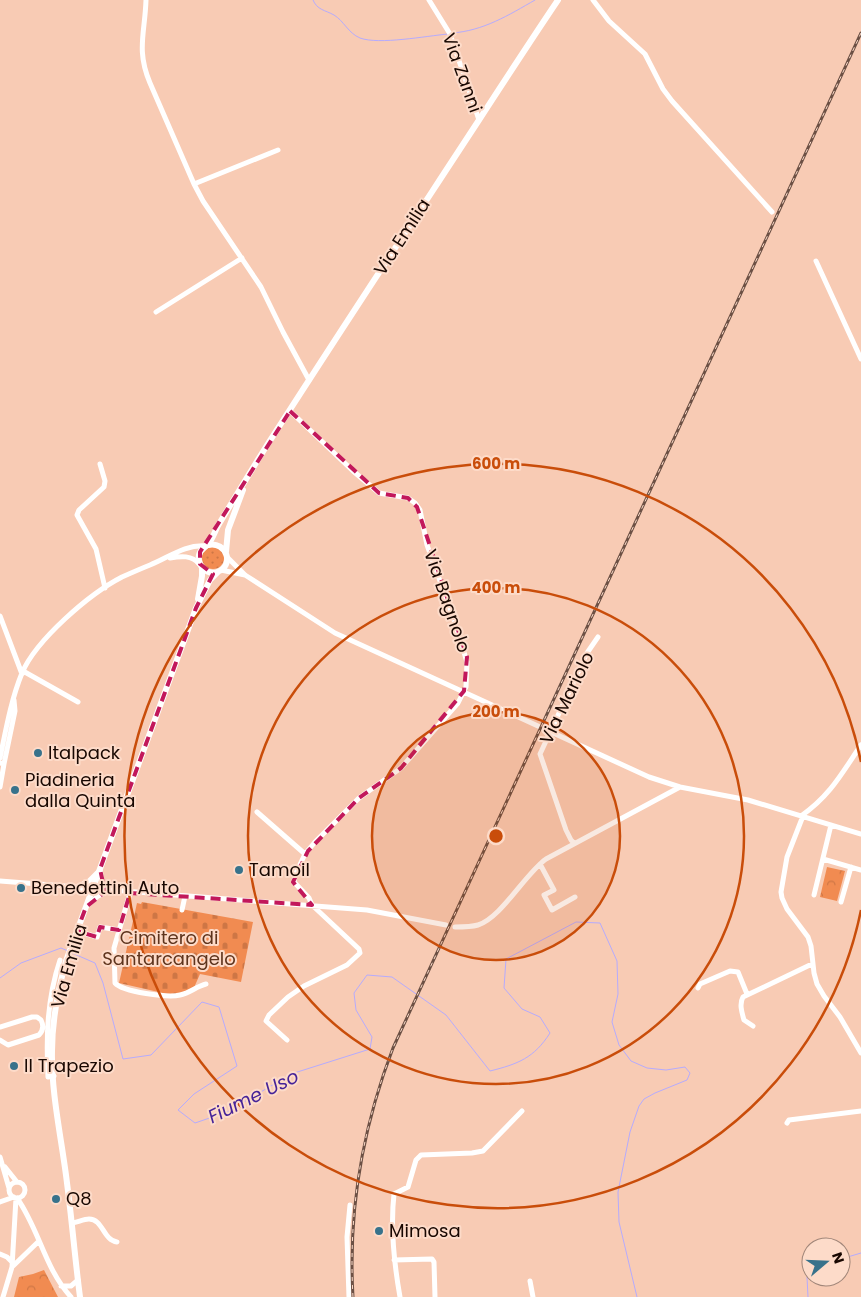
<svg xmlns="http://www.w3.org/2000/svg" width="861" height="1297" font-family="Poppins,sans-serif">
  <defs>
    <pattern id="grass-dots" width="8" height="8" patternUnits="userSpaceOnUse" patternTransform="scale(1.25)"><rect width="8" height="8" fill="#f18b51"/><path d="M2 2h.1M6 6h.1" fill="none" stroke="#ce7645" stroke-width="1.8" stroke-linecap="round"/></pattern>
    <pattern id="cemetery-stones" width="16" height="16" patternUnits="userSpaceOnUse" patternTransform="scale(1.25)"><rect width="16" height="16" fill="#f18b51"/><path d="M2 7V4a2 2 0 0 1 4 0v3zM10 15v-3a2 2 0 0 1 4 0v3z" fill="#ce7645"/></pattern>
    <pattern id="park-crowns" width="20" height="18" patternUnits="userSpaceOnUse" patternTransform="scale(1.25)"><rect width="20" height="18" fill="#f18b51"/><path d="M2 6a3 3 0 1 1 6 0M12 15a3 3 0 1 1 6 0" fill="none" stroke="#ce7645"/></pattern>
  </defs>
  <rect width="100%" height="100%" fill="#f8cbb4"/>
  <path fill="url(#grass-dots)" d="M202 558a11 11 0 1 1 22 0a11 11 0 1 1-22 0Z"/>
  <path fill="url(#cemetery-stones)" d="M142 902 253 922 241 982 200 974 193 990 176 996 119 983 137 903 141 904Z"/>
  <path fill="url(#park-crowns)" d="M827 867 845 871 837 901 820 897Z
    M44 1270 58 1297H14L19 1277 33 1274Z"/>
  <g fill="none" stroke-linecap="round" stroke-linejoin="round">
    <path stroke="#b5abfe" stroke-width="1" d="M313 0C317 10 325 10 334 15 344 21 348 33 360 38 379 45 426 36 448 34
      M452 33C483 31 509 15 535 0
      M72 953 95 963 103 983 123 1059 151 1055 202 1002 219 1007 237 1066 194 1094 178 1110 195 1123 227 1112 291 1074 370 1049 372 1037 356 1010 354 993 367 975 392 977 446 1015 490 1071C518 1064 534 1058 550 1033L540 1017 522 1009 504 988 506 959 576 922 600 923 617 961 618 994 612 1022 619 1045 631 1061 647 1068 666 1070 685 1067 690 1073 687 1080 655 1093 644 1099 639 1106 630 1132 618 1192 619 1222 637 1297
      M0 978 21 963 61 948 68 951
      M841 1259 861 1253
      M808 1297 807 1277 811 1274"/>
    <path stroke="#fff" stroke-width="5" d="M146 0C145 33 136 50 150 83L194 184 203 201 261 287 283 332 309 380
      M429 0 450 34 479 120
      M593 0 609 21 645 54 663 89 672 101 772 212
      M194 184 278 150
      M816 261 861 359
      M156 312 242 258
      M100 464 105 481 104 487 79 510 77 515 96 549 105 588
      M227 557 245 575 335 633 649 777 680 787 748 800 861 834
      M170 558C181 556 192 555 199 564
      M221 570 245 575
      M0 616 22 674
      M23 671 78 702
      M0 758C6 729 11 700 22 673 36 640 89 594 122 577 131 573 140 569 150 565 168 558 185 544 206 546
      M0 763 4 764 0 787
      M4 764 15 711 14 700
      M257 812 305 854
      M801 816C830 796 842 773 861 745
      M803 816 787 857 781 892 782 898 787 909 808 937 811 946 814 973 817 984 824 996 840 1017 861 1053
      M574 843 571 840 566 830 540 754 587 653 598 637
      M823 859 861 870
      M540 864 554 890 544 895 552 910 575 897
      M100 869 102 882 106 887
      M0 881 77 887 89 881 97 873
      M80 886C91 887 101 885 111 890
      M82 890 105 891
      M130 893 114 948 115 983C123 992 168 998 180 995 190 993 197 986 206 984
      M814 895 831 825
      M841 902 851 867
      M88 905 98 896 111 890 367 910 446 925
      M182 910 185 896
      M455 927C463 927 471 927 478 925 501 918 525 874 546 859L680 787
      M77 931 97 937 100 927 119 930
      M698 988 700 984 730 971 738 972 747 994
      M753 1026 744 1020C742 1013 739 1004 743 997L812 964
      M0 1027 32 1017H37L41 1020C44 1026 43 1031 39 1035L8 1045 0 1040
      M287 1040 266 1021 269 1015 288 997 304 986 347 965 360 953 359 949 312 905 309 898 294 882 295 875 305 854 315 842 359 798 401 768 458 703 466 687 467 662 454 620 427 545 420 510 415 503 408 498 379 493 353 471 290 411
      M54 1076 48 1077C46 1036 47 999 60 960
      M787 1123 789 1120 861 1111
      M0 1157 9 1188
      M5 1167 17 1182
      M9 1190a8 8 0 1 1 16 0a8 8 0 1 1-16 0Z
      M17 1198C39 1229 45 1269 71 1297
      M0 1202 14 1197
      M72 1223C78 1222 84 1219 89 1219 103 1219 103 1240 117 1242
      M0 1254 7 1257 12 1262
      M394 1260 432 1259 434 1262 435 1297
      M12 1267 39 1241
      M530 1281 533 1297
      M61 1286H71L78 1280
      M3 1297 12 1267 16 1198
      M349 1297 347 1237 350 1205
      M400 1297C394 1263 390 1229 394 1194L408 1187 416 1160 421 1155 472 1153 483 1151 522 1111"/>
    <path stroke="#fff" stroke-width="6" d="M208 545C227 541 235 566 217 572 207 575 197 566 199 555 200 549 205 548 208 544 213 539 215 530 219 524 234 499 249 474 264 450 335 339 407 230 479 120 505 80 531 40 558 0
      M226 552 228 530 243 490
      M198 599 202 576V567
      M80 1297C75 1259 72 1221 67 1183 62 1141 51 1093 52 1051 52 1020 58 990 66 961L196 608 210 580 218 572"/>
    <g stroke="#6c5044" stroke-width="3">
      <path id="rail" d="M353 1297C348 1211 362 1129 393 1048L861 33"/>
    </g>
    <use href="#rail" stroke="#fddbc9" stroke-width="1" stroke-dasharray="4" stroke-linecap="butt"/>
  </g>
  <path fill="none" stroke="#c2185b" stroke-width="4" stroke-dasharray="10 6" stroke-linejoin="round" d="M290 411 379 493 408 498 417 507 467 657 464 691 401 768 359 798 308 851 293 882 312 905 130 893 119 930 100 927 97 937 77 931 86 907 105 892 100 869 196 608 213 574 200 564V552Z"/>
  <circle cx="496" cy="836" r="124" fill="#c94d0a" fill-opacity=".12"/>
  <g fill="none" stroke="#c94d0a" stroke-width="2.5">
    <circle cx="496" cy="836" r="124"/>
    <circle cx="496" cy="836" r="248"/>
    <path d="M861 910A372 372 0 1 1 861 762"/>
  </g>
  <g fill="#38728b" stroke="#fddbc9" stroke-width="2">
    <circle cx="38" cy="753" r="5"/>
    <circle cx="15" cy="790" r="5"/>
    <circle cx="239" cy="870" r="5"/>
    <circle cx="21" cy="888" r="5"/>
    <circle cx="14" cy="1066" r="5"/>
    <circle cx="56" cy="1199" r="5"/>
    <circle cx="379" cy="1231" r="5"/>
  </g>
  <g text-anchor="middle" stroke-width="4" stroke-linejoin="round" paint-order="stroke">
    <g font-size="18" fill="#180701" stroke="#fddbc9">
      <text transform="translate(462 73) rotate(70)" y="6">Via Zanni</text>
      <text transform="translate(402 237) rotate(-57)" y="6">Via Emilia</text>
      <text transform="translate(447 601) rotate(71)" y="6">Via Bagnolo</text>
      <text transform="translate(567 698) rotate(-64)" y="6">Via Mariolo</text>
      <text transform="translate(69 966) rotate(-74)" y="6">Via Emilia</text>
    </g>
    <g font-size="18" fill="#180701" stroke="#fddbc9" text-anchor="start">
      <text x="48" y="759">Italpack</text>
      <text x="25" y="786">Piadineria<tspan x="25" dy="21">dalla Quinta</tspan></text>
      <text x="249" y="876">Tamoil</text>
      <text x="31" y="894">Benedettini Auto</text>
      <text x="24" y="1072">Il Trapezio</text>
      <text x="66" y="1205">Q8</text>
      <text x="389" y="1237">Mimosa</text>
    </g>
    <g font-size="18" fill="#5e341d" stroke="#fddbc9">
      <text x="169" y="944">Cimitero di<tspan x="169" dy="21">Santarcangelo</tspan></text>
    </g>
    <g font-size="19" font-style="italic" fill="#462398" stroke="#fddbc9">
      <text transform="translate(253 1096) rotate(-26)" y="7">Fiume Uso</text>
    </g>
  </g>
  <circle cx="496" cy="836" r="8" fill="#c94d0a" stroke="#fddbc9" stroke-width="2.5"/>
  <g font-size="15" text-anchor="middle" font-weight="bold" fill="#c94d0a" stroke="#fddbc9" stroke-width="4" stroke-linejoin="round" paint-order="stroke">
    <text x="496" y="469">600 m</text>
    <text x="496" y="593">400 m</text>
    <text x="496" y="717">200 m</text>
  </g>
  <g transform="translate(826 1262) rotate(71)"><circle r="24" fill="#fddbc9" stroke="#a18679"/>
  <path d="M0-4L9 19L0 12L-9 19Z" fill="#38728b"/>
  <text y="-8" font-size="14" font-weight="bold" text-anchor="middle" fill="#180701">N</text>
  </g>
</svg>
